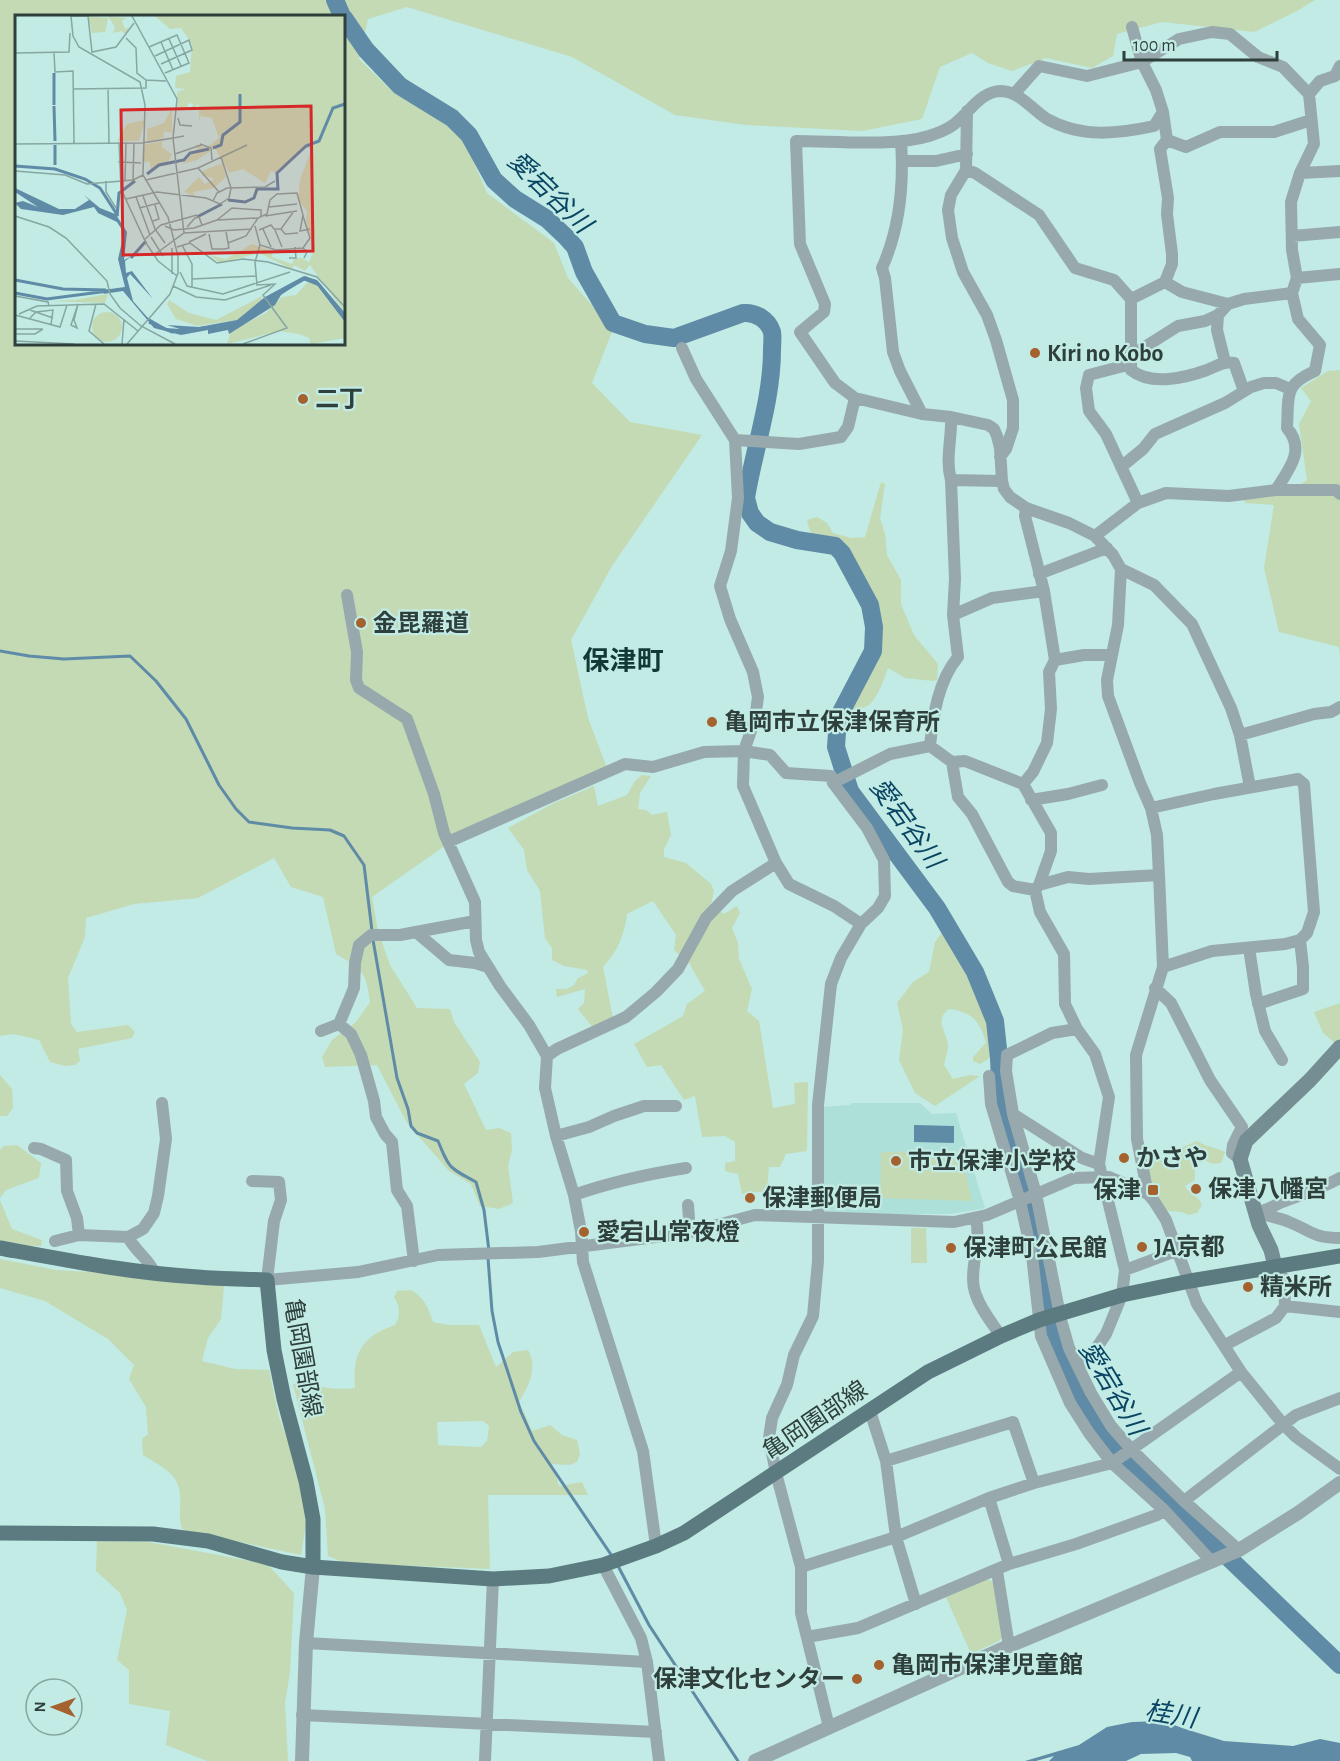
<svg xmlns="http://www.w3.org/2000/svg" width="1340" height="1761" font-family="'Alegreya Sans','Noto Sans JP',sans-serif">
  <rect width="100%" height="100%" fill="#c1ebe4"/>
  <path fill="#ade0d8" d="M852 1103H920L932 1114 956 1113 985 1208 951 1214H876L820 1211 822 1107 850 1105Z"/>
  <path fill="#c3dab5" fill-rule="evenodd" d="M0 0H1315L1297 11 1254 32 1162 22 1117 34 1113 56 1092 68 1046 58 1012 71 988 63 972 53 940 67 922 119 862 131 746 125 675 115 572 57 407 7 368 19 359 59 394 93 448 124 465 141 487 193 554 243 568 278 613 329 592 383 630 422 702 435 612 566 571 640 588 718 607 768 473 826 372 897 378 931 390 965 417 1008 450 1009 454 1022 480 1062 478 1073 464 1084 486 1130 499 1128 511 1133 512 1150 508 1166 513 1203 499 1209 480 1206 471 1184 449 1171 407 1123 377 1065 325 1067 322 1057 332 1040 356 1022 370 1002C366 972 363 969 336 954L323 897 291 887 274 858 198 898 134 904 86 918 85 937 68 978 71 1024 77 1032 128 1025 135 1032 132 1038 78 1049 80 1061 75 1065 65 1066 50 1062 39 1040 14 1034 0 1036ZM16 16H344V344H16Z
    M1340 370V657L1339 647 1279 632 1264 568 1274 505 1245 503 1243 497 1286 494 1307 480 1299 424 1311 401 1301 388 1328 371Z
    M881 482 885 484 880 518 885 534 887 555 901 580V604L914 635 938 664 937 680 933 681 905 678 888 668C884 679 878 697 869 705 863 709 852 710 844 711L839 707 838 702 852 688 858 667 864 662 870 644 880 642 881 638 856 569 836 543 811 533 807 522 809 519 817 517 827 523 833 533 851 538 865 537Z
    M642 775 651 776 640 793 638 809 646 810 652 815 667 812 671 835 664 849V857L686 863 711 884 714 891 711 905 724 914 737 906 740 913 732 928 738 943 739 959 752 989 747 1011 759 1021 773 1108 795 1104 794 1083 808 1082 807 1151 786 1154 780 1167H769L767 1191 742 1194 738 1174 725 1171V1163L735 1161V1142L725 1136 702 1137 695 1096 684 1100 661 1065 647 1067 634 1044 683 1016 687 1004 705 991 689 963 674 950 676 935 653 901 627 914C625 934 617 952 603 967L613 1018 594 1029 578 1009 584 1003 585 989 557 997 556 989H566L574 985 578 978 588 973 587 970 564 966 552 960V948L545 938 540 891 527 870 524 850 508 828 552 804 594 786 598 806 627 795 635 781Z
    M942 932 982 999 993 1036 995 1055 980 1064 973 1061V1057L986 1043C980 1021 972 1012 949 1009 934 1020 946 1030 948 1045 948 1051 945 1059 944 1065L953 1079 970 1075 980 1076 935 1106 915 1093 899 1060 903 1030 897 1003 913 982 929 972 935 942Z
    M1340 1003V1038L1335 1043 1323 1033 1314 1012Z
    M0 1075 12 1089 13 1108 7 1116H0Z
    M1197 1141C1206 1147 1215 1147 1225 1152L1221 1163 1213 1164 1206 1161 1195 1165V1180L1185 1186C1189 1194 1200 1197 1202 1205L1197 1213 1188 1215C1181 1210 1177 1213 1169 1211 1157 1208 1148 1169 1147 1157H1154L1166 1162 1169 1161 1173 1151Z
    M17 1145 41 1163 39 1178 6 1190 0 1198V1150L4 1146Z
    M961 1151 972 1201 880 1198 881 1152Z
    M0 1200 12 1229 42 1240 41 1246H30L0 1242Z
    M911 1228H926L927 1263H911Z
    M0 1259 56 1270 123 1274 224 1286 221 1319 208 1338 202 1361 235 1369 269 1370 279 1417 299 1472 306 1524 301 1555 183 1530C179 1522 180 1517 180 1508 183 1475 168 1471 143 1455L142 1439 148 1434 146 1407 129 1379 134 1365 108 1339 45 1301 0 1288Z
    M411 1290C424 1297 429 1309 433 1322L448 1325H479L496 1367 513 1352 528 1350C539 1369 527 1389 517 1405L523 1410 532 1431 550 1425 562 1435 577 1440 580 1454 577 1462 569 1465 552 1464 559 1486 582 1482 588 1495H488L490 1569 345 1563 328 1556 325 1509 293 1384C314 1385 335 1391 355 1388 352 1354 362 1336 395 1325 401 1316 400 1306 394 1297L397 1291ZM483 1421 489 1426 487 1441 481 1447 438 1445 437 1422Z
    M97 1541 148 1542 267 1564 294 1593 290 1672 285 1703 288 1761H207L166 1745 170 1711 129 1704V1670L117 1660 127 1610 120 1593 96 1571Z
    M987 1579 993 1582 1003 1636 999 1641 971 1654 946 1597Z"/>
  <path fill="#5f8ba7" d="M914 1125 954 1126V1143L914 1142Z
    M1164 1721 1182 1728 1224 1741 1293 1746 1320 1739 1340 1743V1761H1192L1190 1757 1176 1753 1141 1754 1126 1761H1049L1054 1756 1036 1761H1025L1079 1745 1107 1727 1132 1722Z"/>
  <g fill="none" stroke-linecap="round" stroke-linejoin="round">
    <path stroke="#5f8ba7" stroke-width="3" d="M0 651 29 656 64 659 130 656 156 681 186 719 219 785 236 809 249 822 292 828 330 830 344 836 364 865 372 931
      M373 940 397 1078 408 1109 411 1126 417 1133 438 1141C449 1168 449 1168 476 1182L484 1210 489 1251
      M488 1258 492 1311 498 1342 521 1412 534 1441 612 1556
      M617 1564 649 1625 738 1761"/>
    <path stroke="#5f8ba7" stroke-width="18" d="M335 0 342 16
      M344 18 366 50 400 86 452 118 469 135 494 180 515 199 547 219 566 237 575 247 584 272 613 323 645 334 674 338 743 313C755 312 768 319 772 332 773 337 772 345 772 350 772 400 754 449 746 498L750 513 757 523 770 532 797 540 835 546 842 553 870 605 874 627 873 651 838 718 836 747 850 791 937 908 975 972 995 1021 999 1058 1001 1104 1037 1236 1049 1301 1053 1335 1066 1372 1109 1440 1129 1462 1340 1665"/>
    <path stroke="#98a9ad" stroke-width="12" d="M1132 27 1142 62 1156 90 1163 112 1154 126C1117 134 1081 138 1047 119 1031 109 1021 92 1001 91 979 91 967 117 950 127 944 131 935 134 929 136 893 147 834 141 796 141L800 244 825 304 824 312 800 332 835 383 855 398 922 414 951 417 988 425 994 429 997 436 1000 448 1002 481 1004 489 1010 497 1026 508 1069 523 1095 536 1113 555 1121 569 1118 625 1107 680 1108 696 1140 783 1151 808 1157 835 1159 875 1163 967 1136 1055 1137 1139 1148 1194
      M1015 93 1039 66 1087 76 1142 62 1179 39 1212 32 1230 34 1258 57 1283 67 1309 94
      M967 111 966 170 951 195 948 210 952 238 963 272 987 315 996 340 1013 400V428L1006 449 1000 457
      M1163 112 1167 140 1186 147 1220 132H1274L1311 120
      M901 141C904 184 900 228 882 268L885 278 893 352 900 371 922 414
      M902 161H936L967 154
      M966 170 975 173 1039 215 1075 268 1114 280 1131 299V364L1089 375 1086 388 1089 411 1106 434 1138 503
      M1300 173 1340 171
      M1292 236 1340 232
      M1297 278 1340 274
      M1165 282 1182 292 1228 304
      M1131 299 1165 282 1172 264V254L1167 214 1168 198 1160 149 1167 140
      M1218 315 1217 330 1225 362
      M682 348 696 379 735 440 738 498 731 551 720 586 730 619 753 672 758 697 755 719 744 751 743 786 776 863 789 884 834 906 861 924
      M1132 355 1178 326 1205 321 1218 315 1228 304 1244 299 1292 293
      M1131 364V370C1151 386 1185 378 1207 370 1217 366 1223 361 1234 363L1244 391
      M951 417C952 439 945 459 951 480
      M735 440 799 444 841 437 848 427 855 398
      M1121 467 1143 449 1155 434 1225 403 1251 387 1264 383H1276L1290 389
      M1276 490H1336L1340 494
      M1026 508 1025 516 1044 591 1055 660 1049 672 1051 709 1047 743 1033 772 1023 784 1051 833V851L1039 885 1035 890
      M1095 536 1138 503 1166 493 1229 496 1276 490C1289 469 1306 450 1287 428 1289 396 1283 385 1315 371L1320 345 1298 319 1292 293 1297 278 1292 250 1291 202 1300 173 1314 144 1309 94 1320 81 1335 76 1340 66
      M1121 569 1154 585 1192 624 1231 708 1240 735 1250 787
      M1039 574 1107 548
      M347 595 357 652 356 680 359 688 407 719 434 794 444 833 475 902 476 940 479 952 500 986 529 1025 547 1056 545 1088 556 1136 574 1195 581 1231 583 1262 643 1451 656 1546
      M953 615 992 598 1044 591
      M1055 660 1084 655H1111
      M1240 735 1314 714 1331 712 1340 707
      M930 746C933 716 938 681 958 657L953 615 955 579 951 480 1002 481
      M952 762 965 761 1023 784
      M833 783 890 754 930 746 952 762 958 797 972 814 1008 882 1013 886 1035 890
      M1031 800 1068 794 1102 785
      M1151 808 1214 794 1298 779 1304 784 1314 912 1307 933 1300 940 1285 944 1212 951 1163 967
      M448 842 625 764 653 767 704 752 744 751 770 755 786 773 831 776 833 783 867 828 884 860 885 896 878 908 861 924 841 958 831 984 818 1105V1261L813 1316 794 1355 787 1385 772 1418 769 1438 776 1473 801 1567V1613L829 1727
      M1039 885 1068 877 1089 879 1159 875
      M1035 890 1040 912 1064 954 1065 1004 1077 1029 1095 1054 1109 1097 1099 1164 1125 1270 1122 1295 1106 1334 1091 1356 1078 1367
      M416 932 449 960 475 963 488 967
      M1249 948 1256 994 1265 1031 1282 1060
      M1155 988 1171 1003 1210 1080 1242 1127 1233 1145 1232 1153 1240 1159
      M1258 1004 1303 989V967L1300 940
      M339 1024 351 1034 361 1055 374 1101 376 1117 385 1134 392 1142 397 1190 407 1206 414 1261
      M1077 1029 1052 1033 1007 1055 1006 1071 1013 1114 1082 1158 1099 1164
      M321 1031 339 1024 354 988 355 963 359 945 371 935H400L475 921
      M547 1056 557 1049 626 1017 656 992 678 969 706 918 732 891 776 863
      M989 1076 991 1104 1020 1201 1032 1255 1041 1336 1070 1403 1089 1433 1112 1463 1164 1510 1212 1562
      M1013 1114 1036 1194 1061 1320 1069 1348 1091 1393 1111 1426 1131 1449 1184 1501 1239 1550
      M556 1136 589 1127 614 1116 644 1106H676
      M34 1148 41 1149 66 1160 67 1191 77 1218 79 1235
      M252 1181 279 1182 281 1200 274 1221 267 1280 358 1272 438 1255 538 1252 687 1233 755 1215 954 1222 987 1215 1074 1178 1109 1177 1148 1194 1154 1201 1166 1220 1197 1304 1241 1372 1283 1424 1296 1437 1340 1469
      M574 1195C611 1182 648 1174 686 1168
      M688 1205 690 1232
      M1256 1212C1267 1211 1273 1206 1282 1202 1302 1195 1322 1188 1340 1178
      M1260 1214C1269 1216 1280 1218 1289 1222 1312 1231 1313 1238 1340 1238
      M976 1219C982 1244 967 1273 976 1295 981 1310 992 1323 1001 1336
      M128 1237C135 1251 149 1259 154 1272
      M55 1241 79 1235 128 1237 143 1229 154 1213 158 1196 166 1139 162 1103
      M1125 1270 1176 1251
      M1285 1306 1340 1312
      M1225 1345 1276 1318 1285 1306 1284 1279 1275 1266
      M870 1411 886 1461 896 1537 916 1604
      M886 1461 1013 1422 1034 1483
      M989 1498 1009 1564
      M1184 1501 1296 1415 1340 1398
      M603 1565 641 1638 647 1662 659 1761
      M801 1567 896 1537 989 1498 1034 1483 1112 1463 1241 1372
      M997 1571 1009 1646
      M807 1637 858 1628 1009 1564 1076 1544 1157 1515 1164 1510
      M306 1643 647 1662
      M302 1715 656 1732
      M485 1761 493 1579"/>
    <path stroke="#98a9ad" stroke-width="14" d="M302 1761 306 1643 313 1567
      M755 1761 1009 1646 1239 1550 1298 1513 1340 1483"/>
    <path stroke="#758e93" stroke-width="15" d="M1275 1266 1271 1250 1259 1225 1240 1159 1246 1141 1310 1080 1340 1047"/>
    <path stroke="#5b7b81" stroke-width="15" d="M0 1248C65 1260 131 1273 198 1277 221 1279 244 1279 267 1280L274 1350 284 1399 306 1481 313 1519V1567
      M0 1533 153 1534 208 1541 282 1562 313 1567 493 1579 549 1576 603 1565 656 1546 684 1533 928 1372 1001 1336 1039 1320 1122 1295 1190 1281 1340 1256"/>
  </g>
  <g fill="#a4622f" stroke="#c1ebe4" stroke-width="2">
    <circle cx="1035" cy="353" r="6"/>
    <circle cx="303" cy="399" r="6"/>
    <circle cx="361" cy="623" r="6"/>
    <circle cx="712" cy="722" r="6"/>
    <circle cx="1124" cy="1158" r="6"/>
    <circle cx="896" cy="1161" r="6"/>
    <circle cx="1196" cy="1189" r="6"/>
    <rect x="1147" y="1184" width="12" height="12" rx="3"/>
    <circle cx="750" cy="1198" r="6"/>
    <circle cx="584" cy="1232" r="6"/>
    <circle cx="1142" cy="1247" r="6"/>
    <circle cx="951" cy="1248" r="6"/>
    <circle cx="1248" cy="1287" r="6"/>
    <circle cx="879" cy="1665" r="6"/>
    <circle cx="857" cy="1679" r="6"/>
  </g>
  <g text-anchor="middle" stroke-width="4.5" stroke-linejoin="round" paint-order="stroke">
    <g font-size="24" font-weight="bold" fill="#2e3f3c" stroke="#c1ebe4" text-anchor="start">
      <text x="1047" y="361">Kiri no Kobo</text>
      <text x="315" y="407">二丁</text>
      <text x="373" y="631">金毘羅道</text>
      <text x="724" y="730">亀岡市立保津保育所</text>
      <text x="1136" y="1166">かさや</text>
      <text x="908" y="1169">市立保津小学校</text>
      <text x="1208" y="1197">保津八幡宮</text>
      <text x="1141" y="1198" text-anchor="end">保津</text>
      <text x="762" y="1206">保津郵便局</text>
      <text x="596" y="1240">愛宕山常夜燈</text>
      <text x="1154" y="1255">JA京都</text>
      <text x="963" y="1256">保津町公民館</text>
      <text x="1260" y="1295">精米所</text>
      <text x="891" y="1673">亀岡市保津児童館</text>
      <text x="845" y="1687" text-anchor="end">保津文化センター</text>
    </g>
    <g font-size="24" fill="#2e3f3c" stroke="#c1ebe4">
      <text transform="translate(303 1358) rotate(80)" y="8">亀岡園部線</text>
      <text transform="translate(815 1420) rotate(-34)" y="8">亀岡園部線</text>
    </g>
    <g font-size="26" font-style="italic" fill="#094563" stroke="#c1ebe4">
      <text transform="translate(550 192) rotate(44)" y="9">愛宕谷川</text>
      <text transform="translate(907 823) rotate(54)" y="9">愛宕谷川</text>
      <text transform="translate(1113 1388) rotate(59)" y="9">愛宕谷川</text>
      <text transform="translate(1171 1714) rotate(9)" y="9">桂川</text>
    </g>
    <g font-size="27" font-weight="bold" fill="#133935" stroke="#c1ebe4">
      <text x="623" y="670">保津町</text>
    </g>
  </g>
  <g transform="translate(15 15)">
    <rect width="330" height="330" fill="#c1ebe4"/>
    <path d="M73 1 93 3 90 17 77 18ZM93 1 111 3 107 6 110 14 114 13 111 20 107 16 98 18 100 12ZM140 1H330V298L295 250 290 256 279 250 277 254 244 238 205 248 195 240 211 244 237 229 258 236 257 242 271 247 277 249 279 243H287L294 247 299 235 291 210 292 196 283 185 285 165 296 135 290 130 271 152 262 158 256 156 250 168 228 154 214 158 200 133 182 145 167 149 182 134 181 129 191 133 204 123 197 103 185 101 184 108V89L176 95 178 89 173 88 172 95H163L162 77 170 74 160 73 161 61 175 57 177 29 166 13 155 14ZM157 93V118L149 116 148 123 132 127V114L149 108ZM130 105 124 126H102L112 109ZM147 126V132L157 139 151 151 145 150 136 158 135 147H127L128 130ZM207 148 211 162 199 173 178 177 180 181 169 177 184 162 190 169 200 164 187 160 188 156ZM293 267 303 271 330 307V323L296 329 294 323 284 319 264 316 212 329 216 316 251 298 267 282 281 280ZM93 279 90 288 34 286 60 285ZM247 281 246 288 222 305 182 311 161 304 152 289 154 285 174 298 201 305ZM77 312a15 15 0 1 1 30 0a15 15 0 1 1-30 0Z" fill="#c3dab5"/>
    <path d="M0 173 44 194H60L74 185 69 180 85 193 100 199 98 195 112 217 109 245 117 241 110 246 111 258 117 256 138 284 115 259 112 263 118 286 132 302 151 313 165 314 152 310 184 312 222 305 250 282 289 261 302 265 330 298V307L303 271 288 265 266 280 260 290 214 319 213 315 193 319V315L166 320 139 313 108 276 88 279 91 276 88 275 110 272 103 244 109 218 102 207 83 198 79 192 48 200 6 194 0 188 8 186 23 192 0 177Z" fill="#5f8ba7"/>
    <path fill="none" stroke="#5f8ba7" stroke-width="3" d="M39 58V90M39 91 40 126M40 130V150M198 133 206 130 208 120 225 107V79M0 151 40 154 70 164 85 173 103 201M132 159 144 150 169 145 175 138 194 134M213 185 230 187 239 183 242 174H263L262 158 291 131 304 126 318 93 330 89M102 201 104 178 120 166M182 202 207 189M116 243 131 226M0 265 48 274 91 275M0 278 32 284 93 276M255 284 291 263 303 269 330 304M134 307 157 317 213 310 225 307 251 288"/>
    <path fill="none" stroke="#86a6a1" stroke-width="1.5" d="M56 1H73L77 37 101 32 119 8M56 1 58 21 64 32 125 67 130 90 128 160 153 202 163 241V258L155 279 112 329M117 1 162 84 158 123 127 128M111 23 121 33 122 58 131 65 151 66M154 24 166 51M146 27 158 55M134 32 162 20 174 48 150 58M0 38 54 37 55 18M39 38 40 57 58 56 59 128M140 41 174 25 177 35 146 49M93 73 94 128M58 74 131 73V65M163 103 165 110 177 111M169 121 158 123 169 218M104 127 106 174 131 228 143 246 162 261M0 129 127 128M185 129 196 133 197 145M160 139 186 130M103 147 126 148M183 153 204 177M0 156 50 160 72 169 118 165 128 160M118 165 119 128M131 165 183 153 232 130M91 166V177L101 193M110 166 111 127M128 181 140 214 150 228M121 182 135 220M111 184 142 177 191 183 205 189 214 183 216 173 206 142M198 186 202 178 212 173 250 172 260 166M254 192 282 189M124 193 144 188M0 201 34 212 51 223 92 266 95 279 105 293 126 311 160 329M250 201 282 196M288 201 295 223 288 233M202 205 243 203 252 199 255 185 262 179 282 178 288 200 285 216 295 214M138 206 144 204 140 190M150 211 159 215 179 213 202 205 217 193 246 195V201M240 211 245 230 261 235 288 233 292 237 289 243M172 212 180 203 184 202 187 210M248 214 256 232M266 214 270 219 283 218M244 215 256 210 259 214H266L279 196M260 215 267 232M194 219 197 234H209L214 233 211 217M136 222 148 241M129 225 146 210 182 200M174 227 191 219M213 228 231 221 243 203M167 230 177 249V273M162 232 175 228 202 248 228 244 253 247 302 262 330 292M139 240 169 218 237 214M274 243H281L280 232M165 257 172 271 208 279 275 257M157 259V233M177 264 241 261M158 271 181 282 210 285 256 270M0 281 33 287 34 291M63 289 59 305 62 313 56 310ZM81 289 74 316 89 329M15 295 38 303M4 299 22 291 89 289 123 316M0 300 45 312 52 290M15 303 21 297 38 295 36 309M0 314H27M0 319H20L28 314M0 326 59 329M107 329 109 304M228 329 272 313 248 280 260 269 242 270 240 247 245 230"/>
    <path fill="#d62828" fill-opacity="0.15" stroke="#d62828" stroke-width="3" d="M296 91 298 236 108 240 106 95Z"/>
    <rect width="330" height="330" fill="none" stroke="#2e3f3c" stroke-width="3"/>
  </g>
  <g transform="translate(54 1707) rotate(271)"><circle r="28" fill="#c1ebe4" stroke="#86a6a1" stroke-width="1.5"/>
  <path d="M0-4.5L10 22L0 15L-10 22Z" fill="#a4622f"/>
  <text y="-9" font-size="16" font-weight="bold" text-anchor="middle" fill="#2e3f3c">N</text>
  </g>
  <path d="M1124 51v9h153v-9" fill="none" stroke="#2e3f3c" stroke-width="3"/>
  <text x="1133" y="51" font-size="18" fill="#2e3f3c" stroke="#c1ebe4" stroke-width="4.5" paint-order="stroke">100 m</text>
</svg>
